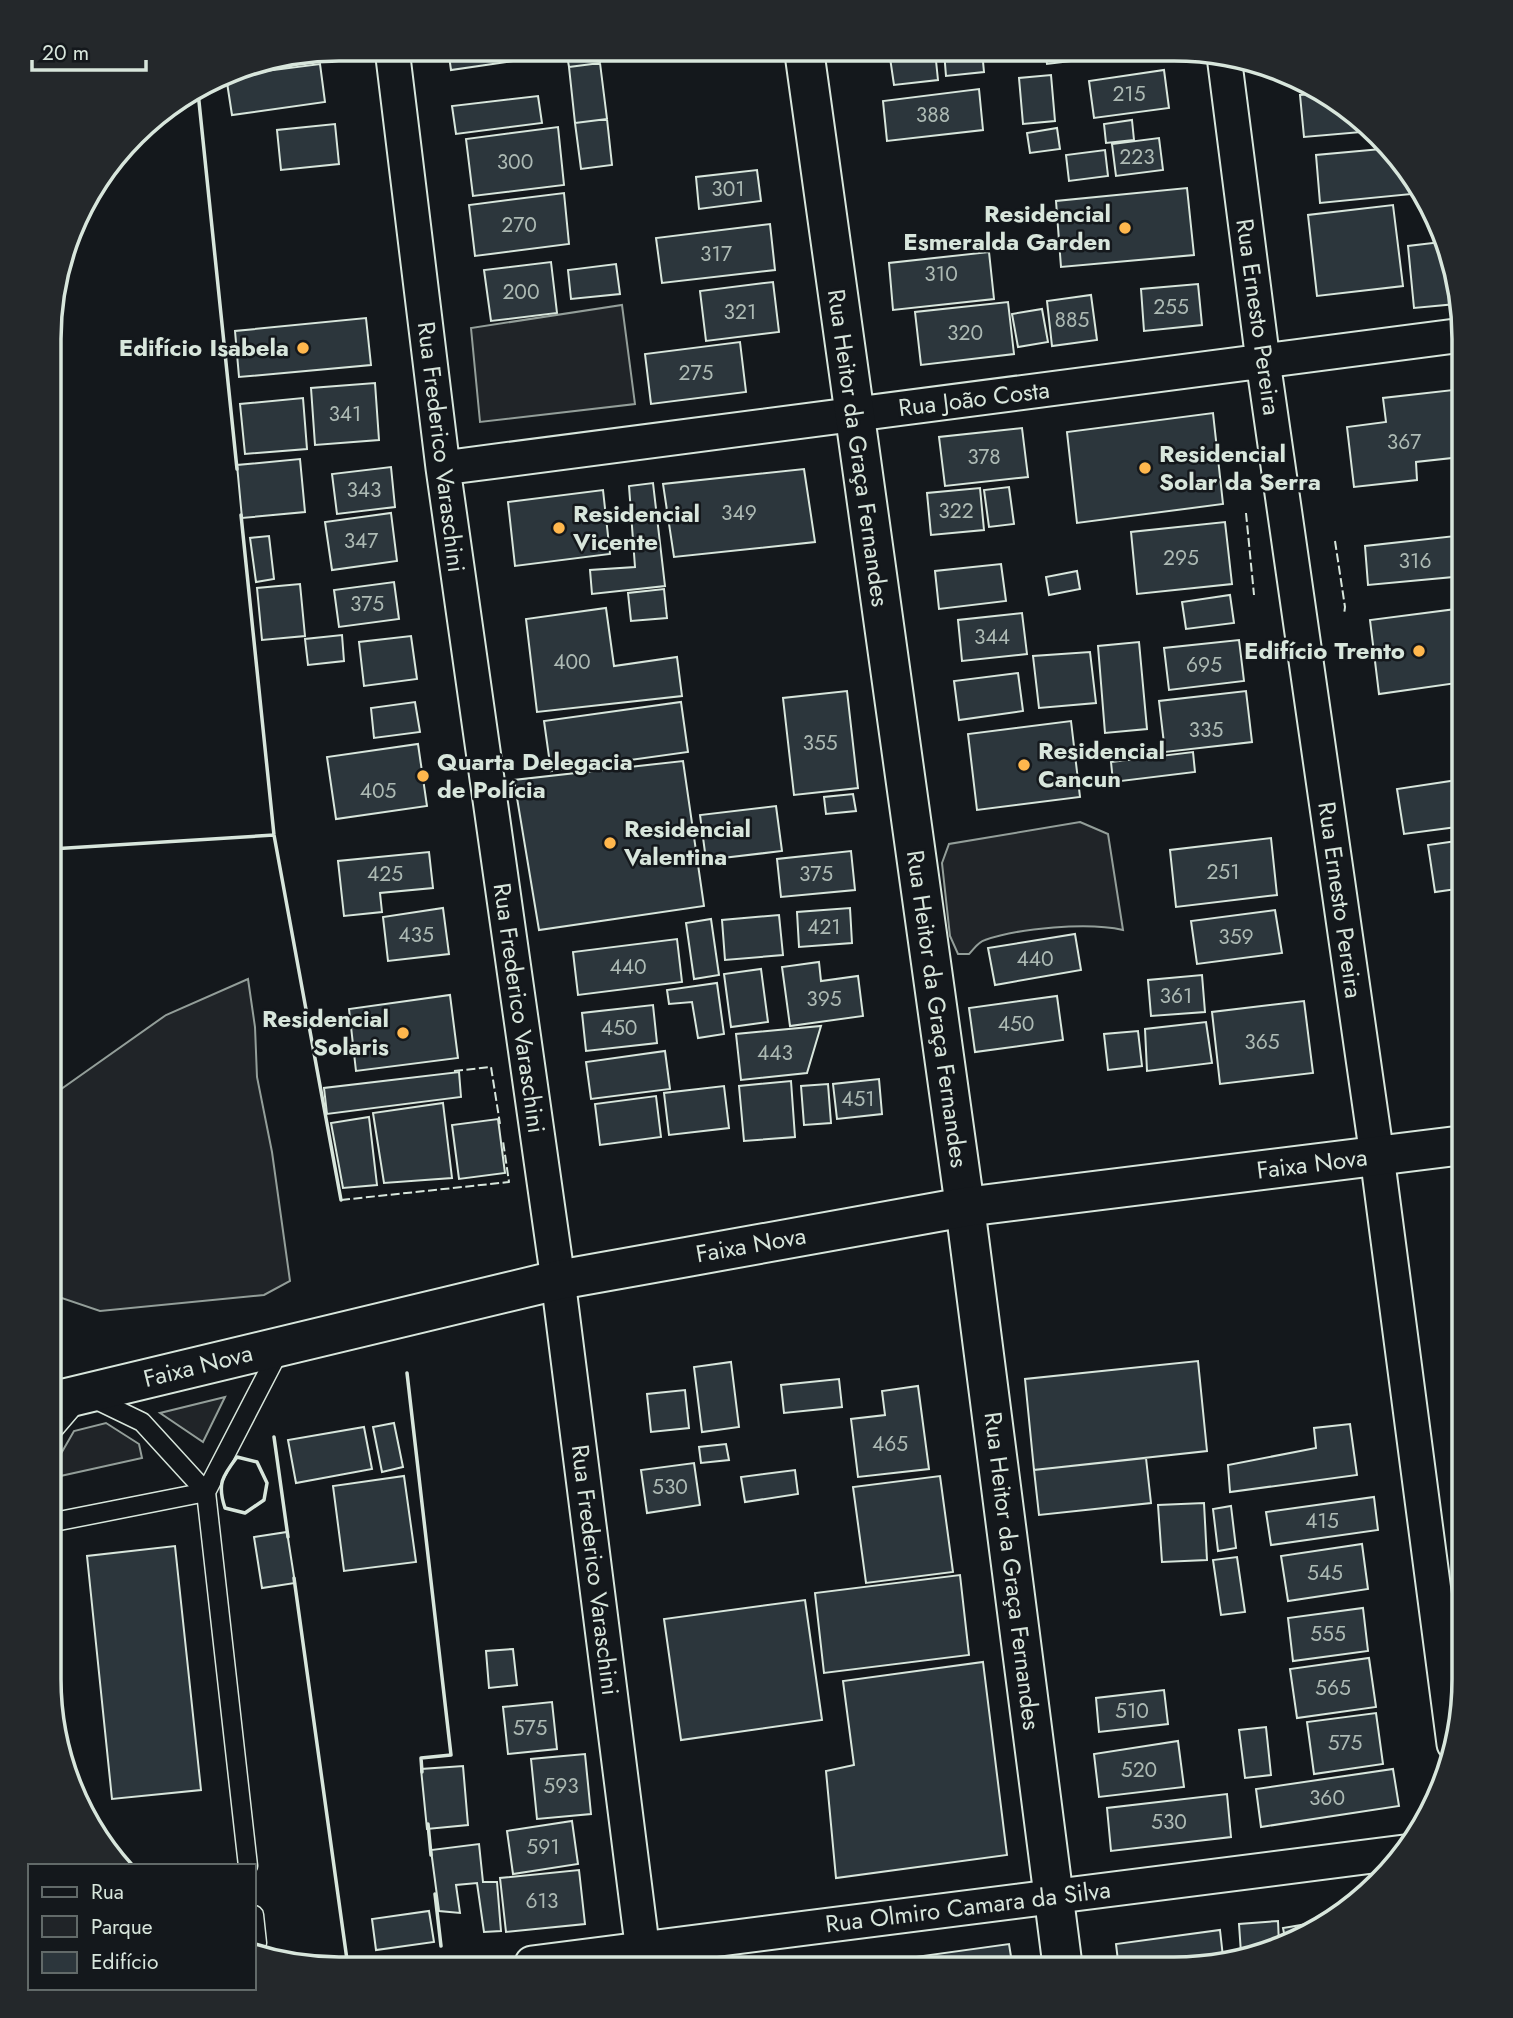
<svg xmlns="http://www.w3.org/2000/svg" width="1513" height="2018" font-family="Jost,sans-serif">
  <rect width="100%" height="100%" fill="#14181c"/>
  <path fill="#202428" stroke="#939e99" stroke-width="2" d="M622 305 635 404 480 422 471 328Z
    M1080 822 1108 834 1123 930C1088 922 1019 928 985 940 978 942 974 949 969 954H958L950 936 942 863 949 844Z
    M248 979 255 1027 257 1077 272 1152 290 1281 264 1295 100 1311 56 1296 50 1298V1097L166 1015Z
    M225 1397 203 1442 160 1413Z
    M106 1423 139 1444 142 1458 56 1477 55 1464 74 1431Z"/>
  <path fill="#2c363c" stroke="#d8e6dc" stroke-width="2" d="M448 49 534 50 535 58 451 70Z
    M566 50H598L600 63 569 67Z
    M651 50H744L652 61Z
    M889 51H935L938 80 894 85Z
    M944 51H982L984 72 946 76Z
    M1045 51H1154L1047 64Z
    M600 63 607 119 575 123 569 67Z
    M320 64 325 102 232 115 226 76Z
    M1164 70 1169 108 1094 118 1089 81Z
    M1051 75 1055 121 1023 124 1019 78Z
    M979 89 983 130 887 141 883 101Z
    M1323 93 1335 98 1373 131 1304 137 1300 95Z
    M538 96 542 123 456 134 452 106Z
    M607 119 612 165 581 169 575 123Z
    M1132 120 1134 140 1106 143 1104 124Z
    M335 124 339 164 281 170 277 130Z
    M558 127 564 185 473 196 466 139Z
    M1057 128 1060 149 1030 153 1027 133Z
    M1159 138 1163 170 1116 176 1112 144Z
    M1392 148 1422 193 1320 203 1316 155Z
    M1105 150 1108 176 1069 181 1066 155Z
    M757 170 761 201 699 209 696 177Z
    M1187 188 1194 255 1061 267 1056 201Z
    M564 193 569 244 475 256 469 205Z
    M1393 205 1403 286 1317 296 1308 215Z
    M770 224 775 270 662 283 656 238Z
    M1441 242 1456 304 1414 308 1408 246Z
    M989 252 994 299 893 310 889 263Z
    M551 262 557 313 491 321 484 270Z
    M616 264 620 294 571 299 568 270Z
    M773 282 779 332 706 341 700 291Z
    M1198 284 1202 325 1144 331 1141 289Z
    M1091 295 1097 340 1052 346 1047 301Z
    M1008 302 1014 354 921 365 915 312Z
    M1042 309 1048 342 1018 347 1012 314Z
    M366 318 371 365 239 377 235 331Z
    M740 342 746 392 651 404 645 354Z
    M375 383 379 440 315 445 311 388Z
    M1453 390 1461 457 1416 462 1417 480 1354 487 1347 427 1386 422 1383 398Z
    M303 398 307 449 245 454 240 404Z
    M1213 413 1223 504 1077 523 1067 432Z
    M1022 428 1028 477 945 486 939 437Z
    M300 459 305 512 242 518 237 465Z
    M391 467 395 507 337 514 332 474Z
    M804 469 815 542 674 557 663 484Z
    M653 483 665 586 592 594 590 570 635 567 629 486Z
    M1009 487 1014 524 989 527 984 490Z
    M980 488 984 530 931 535 927 493Z
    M603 490 610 554 515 566 508 502Z
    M391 513 397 561 332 570 325 522Z
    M1225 522 1232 584 1137 594 1131 532Z
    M1464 535V576L1368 585 1365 546Z
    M269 536 274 579 256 582 250 538Z
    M1001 564 1006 601 939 609 935 571Z
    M1077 571 1080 589 1049 595 1046 577Z
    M394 582 399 619 339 627 334 590Z
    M300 584 305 636 262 640 257 588Z
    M664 589 667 618 631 621 628 593Z
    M1230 595 1234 623 1186 629 1182 602Z
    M606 608 614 666 677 657 682 696 537 712 526 619Z
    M1464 608V682L1379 694 1370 620Z
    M1022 613 1027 654 962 661 958 620Z
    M342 635 344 661 308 665 305 639Z
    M411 636 417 679 364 686 359 642Z
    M1239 640 1244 681 1169 690 1164 648Z
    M1139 642 1147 729 1105 733 1098 646Z
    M1090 652 1096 703 1039 708 1033 656Z
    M1018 673 1023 711 959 720 954 681Z
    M847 691 858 788 794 795 783 698Z
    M1246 691 1252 742 1165 752 1159 701Z
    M415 702 420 732 374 738 371 708Z
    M681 702 688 752 551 771 544 721Z
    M1071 721 1080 797 977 810 968 734Z
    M418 744 427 806 336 819 327 757Z
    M1193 752 1195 772 1113 782 1111 762Z
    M683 761 704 906 539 930 514 780Z
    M1464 779V826L1404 834 1397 789Z
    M853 794 856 811 826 814 824 797Z
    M776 806 782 851 706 860 700 815Z
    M1271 838 1277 895 1176 907 1170 850Z
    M1464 840V888L1435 892 1428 845Z
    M851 851 855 890 781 897 777 859Z
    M429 852 433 888 380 893 382 912 344 916 338 861Z
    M443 908 449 954 388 961 383 917Z
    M850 908 852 943 799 947 797 912Z
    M1275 910 1282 953 1197 964 1191 921Z
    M779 915 783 955 725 960 722 920Z
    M711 919 719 975 694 979 686 923Z
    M1075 934 1081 970 995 985 988 948Z
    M677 939 682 982 578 995 573 952Z
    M819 962 821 981 858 976 863 1016 790 1026 782 967Z
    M761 969 768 1022 731 1027 724 974Z
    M1202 975 1205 1012 1151 1016 1148 980Z
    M717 983 724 1034 698 1038 692 1002 669 1004 667 990Z
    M450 995 458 1058 356 1071 349 1009Z
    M1057 996 1063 1040 975 1052 969 1008Z
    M1304 1001 1313 1073 1220 1084 1212 1012Z
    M653 1005 657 1043 586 1051 582 1013Z
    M1206 1022 1212 1063 1147 1071 1145 1029Z
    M821 1026 807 1073 741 1080 736 1034Z
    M1138 1031 1142 1066 1108 1070 1104 1034Z
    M665 1051 670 1089 591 1099 586 1062Z
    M459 1072 461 1097 327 1114 324 1088Z
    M879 1079 882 1114 837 1119 833 1084Z
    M791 1081 795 1137 744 1141 739 1086Z
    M828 1084 831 1123 804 1125 801 1086Z
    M724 1086 729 1128 669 1135 664 1093Z
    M656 1096 661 1137 600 1145 595 1104Z
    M443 1103 452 1178 384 1183 373 1113Z
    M369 1117 377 1185 343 1188 331 1123Z
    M498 1119 505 1173 459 1179 452 1125Z
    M1198 1361 1207 1451 1034 1470 1025 1379Z
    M731 1362 739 1427 702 1432 694 1367Z
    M839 1379 842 1407 784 1413 781 1385Z
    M918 1386 929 1469 858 1477 851 1419 885 1415 882 1391Z
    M685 1390 689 1428 651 1432 647 1394Z
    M394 1423 403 1467 382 1472 373 1427Z
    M1350 1424 1357 1475 1230 1492 1228 1465 1316 1448 1314 1428Z
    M364 1427 372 1469 296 1483 288 1440Z
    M726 1444 729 1460 701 1463 699 1447Z
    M1146 1458 1151 1503 1039 1515 1034 1470Z
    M694 1463 700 1505 647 1513 641 1470Z
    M795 1470 798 1494 745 1502 741 1477Z
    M404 1476 416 1562 344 1571 333 1486Z
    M940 1476 953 1572 866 1583 853 1487Z
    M1374 1497 1378 1530 1271 1545 1266 1512Z
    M1204 1503 1207 1560 1162 1562 1158 1505Z
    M1231 1506 1236 1548 1218 1551 1213 1509Z
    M287 1532 295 1583 262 1588 254 1537Z
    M1362 1544 1368 1589 1288 1601 1281 1556Z
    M175 1546 201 1790 112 1799 87 1556Z
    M1237 1557 1245 1612 1221 1615 1213 1560Z
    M960 1575 969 1655 824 1673 815 1593Z
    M805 1600 822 1720 681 1740 664 1619Z
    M1363 1608 1368 1651 1293 1661 1288 1618Z
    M513 1649 517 1685 489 1688 486 1651Z
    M1369 1658 1376 1707 1297 1718 1290 1669Z
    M983 1662 1007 1855 836 1878 826 1771 854 1765 843 1681Z
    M1164 1690 1168 1724 1099 1732 1096 1698Z
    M552 1702 557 1749 508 1754 503 1707Z
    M1376 1713 1383 1764 1314 1774 1307 1722Z
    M1266 1727 1271 1775 1245 1778 1239 1730Z
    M1178 1741 1184 1787 1099 1797 1094 1754Z
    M585 1754 591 1814 537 1819 531 1759Z
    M463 1766 468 1825 427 1829 421 1769Z
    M1393 1769 1399 1806 1261 1827 1256 1789Z
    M1227 1794 1231 1837 1111 1851 1107 1808Z
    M572 1821 578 1864 513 1874 507 1831Z
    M479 1844 483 1882H497L501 1931 484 1932 477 1883 456 1885 460 1913 439 1911 431 1850Z
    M579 1870 585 1924 506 1932 500 1878Z
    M429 1911 434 1942 376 1950 372 1919Z
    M1278 1921 1279 1944 1241 1953 1239 1924Z
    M1313 1923 1315 1931 1302 1939 1286 1943 1283 1928Z
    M1220 1930 1223 1957 1174 1969H1119L1116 1944Z
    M1009 1944 1013 1969 909 1968 908 1958Z
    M898 1960 899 1968H857V1965Z"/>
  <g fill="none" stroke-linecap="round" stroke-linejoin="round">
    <g stroke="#d8e6dc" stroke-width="21">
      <path id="lane" d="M49 1435 84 1394 142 1422 206 1492
        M49 1523 206 1492
        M248 1866 206 1492 280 1349
        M254 1915 257 1943H254"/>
    </g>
    <g stroke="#d8e6dc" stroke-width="37">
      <path id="street" d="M392 49 443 468 558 1280 645 1968
        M1224 56 1263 361 1377 1156 1454 1744
        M443 468 1463 335
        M532 1963 1404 1852"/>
    </g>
    <g stroke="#d8e6dc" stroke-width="42">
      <path id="secondary" d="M804 50 965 1207 1063 1969"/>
    </g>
    <g stroke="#d8e6dc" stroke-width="42">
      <path id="highway" d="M50 1402 558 1280 687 1257 965 1207 1464 1145"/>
    </g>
    <use href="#lane" stroke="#14181c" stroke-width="18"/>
    <use href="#street" stroke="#14181c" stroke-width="33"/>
    <use href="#secondary" stroke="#14181c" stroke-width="38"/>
    <use href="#highway" stroke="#14181c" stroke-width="38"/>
    <path stroke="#d8e6dc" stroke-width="2" stroke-dasharray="9 3.5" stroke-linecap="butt" d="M1246 513 1254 595
      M1335 541 1345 607 1344 615
      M454 1071 491 1067 500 1124
      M341 1200 509 1182 503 1141"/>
    <path stroke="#d8e6dc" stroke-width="3.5" d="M198 92 237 469
      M241 515 274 835 341 1200
      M51 849 274 835
      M407 1373 451 1755 421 1758 422 1772
      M274 1437 288 1537
      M237 1457 257 1462 267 1483 264 1500 245 1513 225 1508C217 1484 222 1477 237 1457Z
      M294 1578 348 1967
      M428 1824 431 1855
      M435 1894 441 1946"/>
  </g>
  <g fill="#ffb74d" stroke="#14181c" stroke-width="2.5">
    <circle cx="1125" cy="228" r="7"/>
    <circle cx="303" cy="348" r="7"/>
    <circle cx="1145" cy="468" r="7"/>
    <circle cx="559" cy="528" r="7"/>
    <circle cx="1419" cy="651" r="7"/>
    <circle cx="1024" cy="765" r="7"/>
    <circle cx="423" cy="776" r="7"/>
    <circle cx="610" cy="843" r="7"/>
    <circle cx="403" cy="1033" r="7"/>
  </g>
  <g text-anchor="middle" stroke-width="5" stroke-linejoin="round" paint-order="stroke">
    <g font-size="21" fill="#adbab4">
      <text x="1129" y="101">215</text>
      <text x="933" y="122">388</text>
      <text x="1137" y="164">223</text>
      <text x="515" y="169">300</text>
      <text x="728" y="196">301</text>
      <text x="519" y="232">270</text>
      <text x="716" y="261">317</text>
      <text x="941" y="281">310</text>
      <text x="521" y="299">200</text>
      <text x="1171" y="314">255</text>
      <text x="740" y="319">321</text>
      <text x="1072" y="327">885</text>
      <text x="965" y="340">320</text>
      <text x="696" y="380">275</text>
      <text x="345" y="421">341</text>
      <text x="1404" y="449">367</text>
      <text x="984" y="464">378</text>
      <text x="364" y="497">343</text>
      <text x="956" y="518">322</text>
      <text x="739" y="520">349</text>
      <text x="361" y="548">347</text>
      <text x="1181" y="565">295</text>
      <text x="1415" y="568">316</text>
      <text x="367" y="611">375</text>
      <text x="992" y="644">344</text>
      <text x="572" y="669">400</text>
      <text x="1204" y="672">695</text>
      <text x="1206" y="737">335</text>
      <text x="820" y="750">355</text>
      <text x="378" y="798">405</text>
      <text x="1223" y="879">251</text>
      <text x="385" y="881">425</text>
      <text x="816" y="881">375</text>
      <text x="824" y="934">421</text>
      <text x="416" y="942">435</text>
      <text x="1236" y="944">359</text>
      <text x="1035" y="966">440</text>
      <text x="628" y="974">440</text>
      <text x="1176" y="1003">361</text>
      <text x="824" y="1006">395</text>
      <text x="1016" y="1031">450</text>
      <text x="619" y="1035">450</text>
      <text x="1262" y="1049">365</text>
      <text x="775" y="1060">443</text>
      <text x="858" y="1106">451</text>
      <text x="890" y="1451">465</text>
      <text x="670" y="1494">530</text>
      <text x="1322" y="1528">415</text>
      <text x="1325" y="1580">545</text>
      <text x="1328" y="1641">555</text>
      <text x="1333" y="1695">565</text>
      <text x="1132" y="1718">510</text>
      <text x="530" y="1735">575</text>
      <text x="1345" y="1750">575</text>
      <text x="1139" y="1777">520</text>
      <text x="561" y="1793">593</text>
      <text x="1327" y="1805">360</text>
      <text x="1169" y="1829">530</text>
      <text x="543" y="1854">591</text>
      <text x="542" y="1908">613</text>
    </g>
    <g font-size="24" font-weight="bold" fill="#d8e6dc" stroke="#14181c" text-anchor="start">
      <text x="1111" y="222" text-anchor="end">Residencial<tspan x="1111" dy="28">Esmeralda Garden</tspan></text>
      <text x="289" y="356" text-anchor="end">Edifício Isabela</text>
      <text x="1159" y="462">Residencial<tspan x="1159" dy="28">Solar da Serra</tspan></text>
      <text x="573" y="522">Residencial<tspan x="573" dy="28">Vicente</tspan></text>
      <text x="1405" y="659" text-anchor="end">Edifício Trento</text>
      <text x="1038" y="759">Residencial<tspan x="1038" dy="28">Cancun</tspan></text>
      <text x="437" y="770">Quarta Delegacia<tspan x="437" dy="28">de Polícia</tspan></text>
      <text x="624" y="837">Residencial<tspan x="624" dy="28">Valentina</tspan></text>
      <text x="389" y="1027" text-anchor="end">Residencial<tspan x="389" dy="28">Solaris</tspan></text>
    </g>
    <g font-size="24" fill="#d8e6dc" stroke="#14181c">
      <text transform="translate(1258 317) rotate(82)" y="8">Rua Ernesto Pereira</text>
      <text transform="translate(974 399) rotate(-7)" y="8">Rua João Costa</text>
      <text transform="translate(441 447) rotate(83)" y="8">Rua Frederico Varaschini</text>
      <text transform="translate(858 448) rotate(82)" y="8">Rua Heitor da Graça Fernandes</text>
      <text transform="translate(1340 900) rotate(82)" y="8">Rua Ernesto Pereira</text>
      <text transform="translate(519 1008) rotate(82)" y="8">Rua Frederico Varaschini</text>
      <text transform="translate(937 1009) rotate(82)" y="8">Rua Heitor da Graça Fernandes</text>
      <text transform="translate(1312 1164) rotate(-7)" y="8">Faixa Nova</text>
      <text transform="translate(751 1245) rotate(-10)" y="8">Faixa Nova</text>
      <text transform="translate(198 1366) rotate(-14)" y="8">Faixa Nova</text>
      <text transform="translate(595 1570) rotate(83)" y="8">Rua Frederico Varaschini</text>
      <text transform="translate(1012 1571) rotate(83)" y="8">Rua Heitor da Graça Fernandes</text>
      <text transform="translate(968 1907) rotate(-7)" y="8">Rua Olmiro Camara da Silva</text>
    </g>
  </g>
  <path d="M0 0H1513V2018H0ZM339 61H1174A278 278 0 0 1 1452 339V1679A278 278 0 0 1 1174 1957H339A278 278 0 0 1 61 1679V339A278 278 0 0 1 339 61Z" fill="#24282b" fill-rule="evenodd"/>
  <path fill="none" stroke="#d8e6dc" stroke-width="3.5" d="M339 61H1174A278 278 0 0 1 1452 339V1679A278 278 0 0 1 1174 1957H339A278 278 0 0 1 61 1679V339A278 278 0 0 1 339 61Z"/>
  <rect x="28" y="1864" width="228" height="126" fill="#14181c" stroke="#626a69" stroke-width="2"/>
  <rect x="42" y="1887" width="35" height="10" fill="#14181c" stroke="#626a69" stroke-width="2"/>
  <text x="91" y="1899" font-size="21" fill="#d8e6dc">Rua</text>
  <rect x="42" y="1916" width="35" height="21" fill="#202428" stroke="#626a69" stroke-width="2"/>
  <text x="91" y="1934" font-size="21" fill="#d8e6dc">Parque</text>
  <rect x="42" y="1952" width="35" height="21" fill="#2c363c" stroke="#626a69" stroke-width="2"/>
  <text x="91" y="1969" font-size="21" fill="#d8e6dc">Edifício</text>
  <path d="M32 60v10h114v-10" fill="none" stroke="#d8e6dc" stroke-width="3.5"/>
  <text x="42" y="60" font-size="21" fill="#d8e6dc" stroke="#14181c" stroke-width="5" paint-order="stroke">20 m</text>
</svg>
